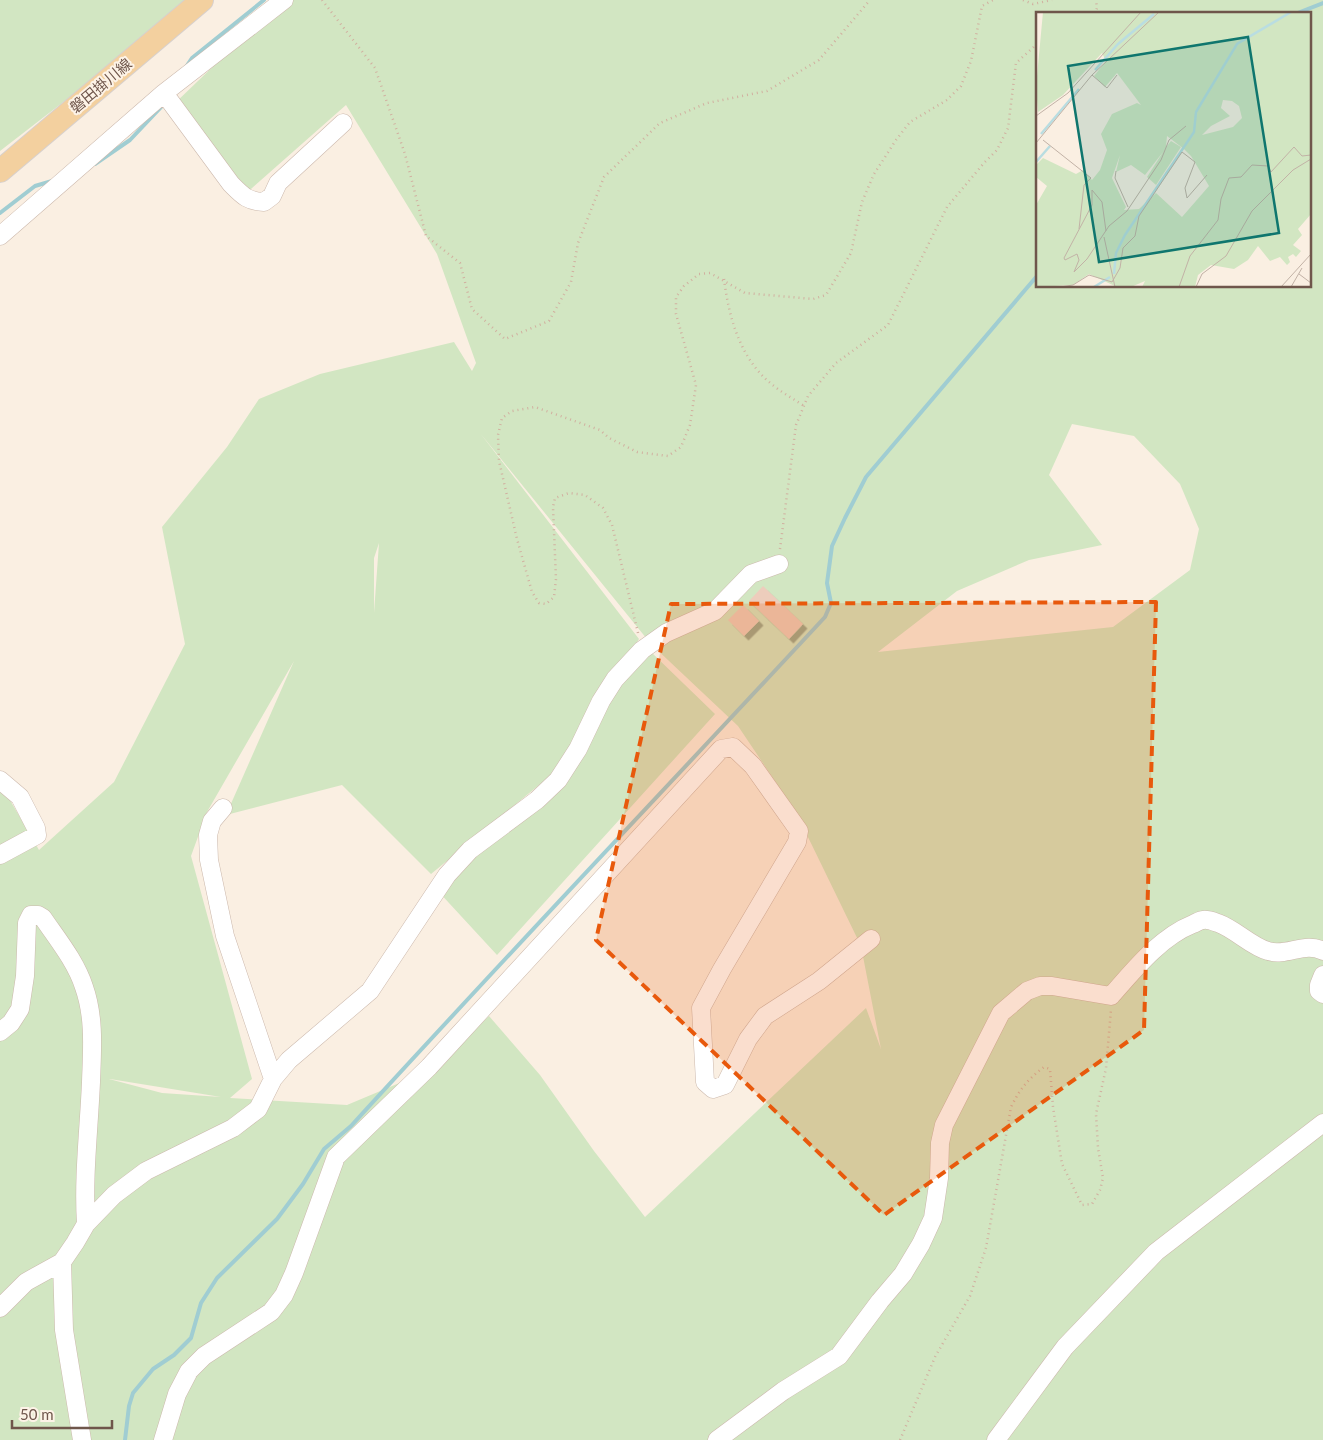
<svg xmlns="http://www.w3.org/2000/svg" width="1323" height="1440" font-family="Lato,'Noto Sans JP',sans-serif">
  <defs>
    <filter id="shadow"><feDropShadow dx="4.5" dy="4.5" stdDeviation="0" flood-color="#0004"/></filter>
  </defs>
  <rect width="100%" height="100%" fill="#faefe2"/>
  <path fill="#d2e6c2" fill-rule="evenodd" d="M0 0H195L0 151Z
    M276 0H1323V1440H0V783L39 850 114 782 185 644 162 527 227 447 259 399 320 374 454 342 472 371 476 363 437 254 346 105 243 196 173 105 277 5ZM1037 14H1309V286H1037ZM1072 424 1134 436 1180 484 1199 529 1190 570 1113 627 878 652 957 591 1029 560 1102 545 1049 475ZM480 433 651 644 738 726 777 784 807 835 861 946 881 1049 866 1008 645 1217 594 1151 540 1075 489 1016 435 1068 347 1105 230 1098 252 1079 191 856 207 812 294 661 226 815 342 785 431 874 550 776 639 639ZM379 543 374 613V614V558ZM109 1079H110L221 1097 162 1093Z
    M652 653 715 714 497 955 437 890 531 804 601 701Z"/>
  <g fill="none" stroke-linecap="round" stroke-linejoin="round">
    <path stroke="#a0cdd2" stroke-width="4" d="M1295 14 1323 3
      M186 67 192 58 264 0
      M95 164 130 140 165 103
      M0 213 35 186 52 181
      M125 1440 129 1406 133 1393 153 1369 174 1355 191 1338 201 1303 217 1278 277 1219 303 1184 324 1149 351 1126C507 955 667 787 825 617L831 603 827 583 832 546 845 518 866 477 1037 276"/>
  </g>
  <path fill="#edcdbc" filter="url(#shadow)" d="M763 586 803 624 789 639 749 601Z
    M743 605 759 621 744 636 728 620Z"/>
  <g fill="none" stroke-linecap="round" stroke-linejoin="round">
    <g stroke="#ccb9ad" stroke-width="19">
      <path id="minor" d="M164 93 231 184C243 196 247 201 264 202L272 196 278 183 343 123
        M0 236 164 93 284 0
        M0 780 20 797 36 828 37 835 0 855
        M223 808 212 821 208 835 209 860 225 936 273 1079
        M1323 975 1319 985V991L1323 994
        M0 1032 11 1023 20 1009 25 976 27 923 31 915H38L43 918C58 940 76 962 84 987 95 1018 92 1051 91 1082 89 1129 83 1177 86 1224
        M62 1262 64 1330 82 1440
        M0 1308 26 1282 62 1262 75 1243 86 1224 114 1195 146 1171 233 1128 258 1109 273 1079 289 1060 370 991 437 890 447 875 470 850 537 800 558 780 578 749 601 701 615 679 642 650 666 633 715 611 751 574 779 564
        M163 1440 177 1394 189 1371 204 1356 271 1312 284 1295 294 1273 336 1157 429 1067 721 749 733 747 753 766 799 831 797 842 722 969 701 1008 705 1082 713 1089 725 1085 748 1039 765 1016 819 981 871 939
        M717 1440 783 1391 839 1356 880 1301 903 1274 921 1244 933 1218 939 1178 940 1143 944 1125 1001 1013 1027 991 1040 986H1052L1111 996C1133 971 1160 937 1193 924 1196 923 1200 920 1203 920 1207 919 1215 922 1218 923 1235 929 1252 947 1268 951 1287 957 1305 941 1323 951
        M996 1440 1065 1347 1156 1252 1323 1123"/>
    </g>
    <g stroke="#d7d0cd" stroke-width="24">
      <path id="major" d="M0 171 202 0"/>
    </g>
    <path stroke="#d1b0a0" stroke-width="2.5" stroke-dasharray="1 4" stroke-linecap="butt" d="M322 0 375 68 405 154 426 236 460 263 472 309 505 339 549 321 571 282 578 243 604 177 660 123 707 103 767 91 819 60 870 0
      M1023 0 1033 4 1052 0
      M1095 14 1097 8 1096 0
      M724 279C729 319 741 361 774 386 784 394 794 399 804 406
      M780 549 796 425 808 396 836 363 888 325 947 207 984 163 997 150 1008 128 1016 63 1037 44
      M638 633 612 525 603 508 585 495 569 493 555 498 553 507 556 579 554 597 546 604 539 603 532 592 517 539 499 461 498 435 502 418 512 411 535 407 600 430 609 438 637 452 668 456 681 447 690 425 696 385 676 314V297L684 286 699 274 710 273 745 293 813 299 826 295 851 253 862 202 874 174 896 140 910 122 947 100 961 86 971 61 982 6 993 0
      M900 1440 935 1357 970 1296 986 1248 1011 1107C1020 1089 1027 1080 1044 1067L1050 1069 1053 1107 1062 1164 1082 1205 1092 1204 1100 1190 1103 1178 1098 1148 1096 1114 1106 1068 1111 1010"/>
    <use href="#minor" stroke="#fff" stroke-width="18"/>
    <use href="#major" stroke="#f3d09f" stroke-width="22"/>
  </g>
  <path fill="#e8590c" fill-opacity="0.2" stroke="#e8590c" stroke-width="4" stroke-dasharray="10 6" stroke-linejoin="round" d="M1156 602 1144 1030 884 1215 596 940 671 604Z"/>
  <g text-anchor="middle" stroke-width="4" stroke-linejoin="round" paint-order="stroke">
    <g font-size="15" fill="#6f564b" stroke="#fdf3e7">
      <text transform="translate(101 86) rotate(-40)" y="5">磐田掛川線</text>
    </g>
  </g>
  <g transform="translate(1036 12)">
    <rect width="275" height="275" fill="#faefe2"/>
    <path d="M7 0H275V202L262 217 266 223 257 233 265 239 260 245 257 242 252 245 254 250 251 253 244 245 234 249 222 234 212 248 198 257 175 253 162 263 159 275H106L109 269 95 275H81L53 262 37 273 0 275V193L11 174 0 165V153L7 146 40 162 47 158 56 168 64 158 71 138 65 122 76 102 101 91 105 93 81 61 69 75 58 64 70 49 66 41 27 83 2 100 0 75ZM187 88 196 89 203 94 206 106 197 115 166 123 175 114 194 104 185 96ZM131 124 148 137 155 144 173 174 146 205 120 181 103 197 88 198 90 195 76 166 84 143 80 160 95 153 109 163 127 140 111 165 120 173 145 135 135 129 130 135Z" fill="#d2e6c2" fill-rule="evenodd"/>
    <path fill="none" stroke="#b9dde1" stroke-width="2.5" d="M59 58 82 32 118 2M5 122 43 77M0 150 14 134M78 262 80 241 89 223 158 120 160 100 201 32 255 0M58 275 74 265"/>
    <path fill="none" stroke="#c2b2a6" stroke-width="1" d="M56 63 71 76 81 63M0 104 32 81 105 0M7 128 55 166 48 173 43 217M0 131 56 63 123 0M80 159 79 166 92 195M70 219 66 190 56 178V193L28 246 29 248 41 242 43 248 38 260 51 247 73 214 91 199 125 148 133 128 150 114M68 225 79 275M263 262 275 271M24 275 37 273 53 263 76 270 84 256 87 236 99 224 103 204 146 140 159 150 149 176 151 186 171 163M143 275 154 244 182 208 185 187 193 166 205 165 216 153 232 154 235 160 258 135 266 144 275 143M160 275 166 262 190 244 216 199 257 158 275 147M245 275 275 242M255 275 266 256"/>
    <path fill="#0f766e" fill-opacity="0.15" stroke="#0f766e" stroke-width="2.5" d="M212 25 243 221 63 250 32 54Z"/>
    <rect width="275" height="275" fill="none" stroke="#6f564b" stroke-width="2.5"/>
  </g>
  <path d="M12 1420v8h100v-8" fill="none" stroke="#6f564b" stroke-width="2.5"/>
  <text x="20" y="1420" font-size="15" fill="#6f564b" stroke="#fdf3e7" stroke-width="4" paint-order="stroke">50 m</text>
</svg>
